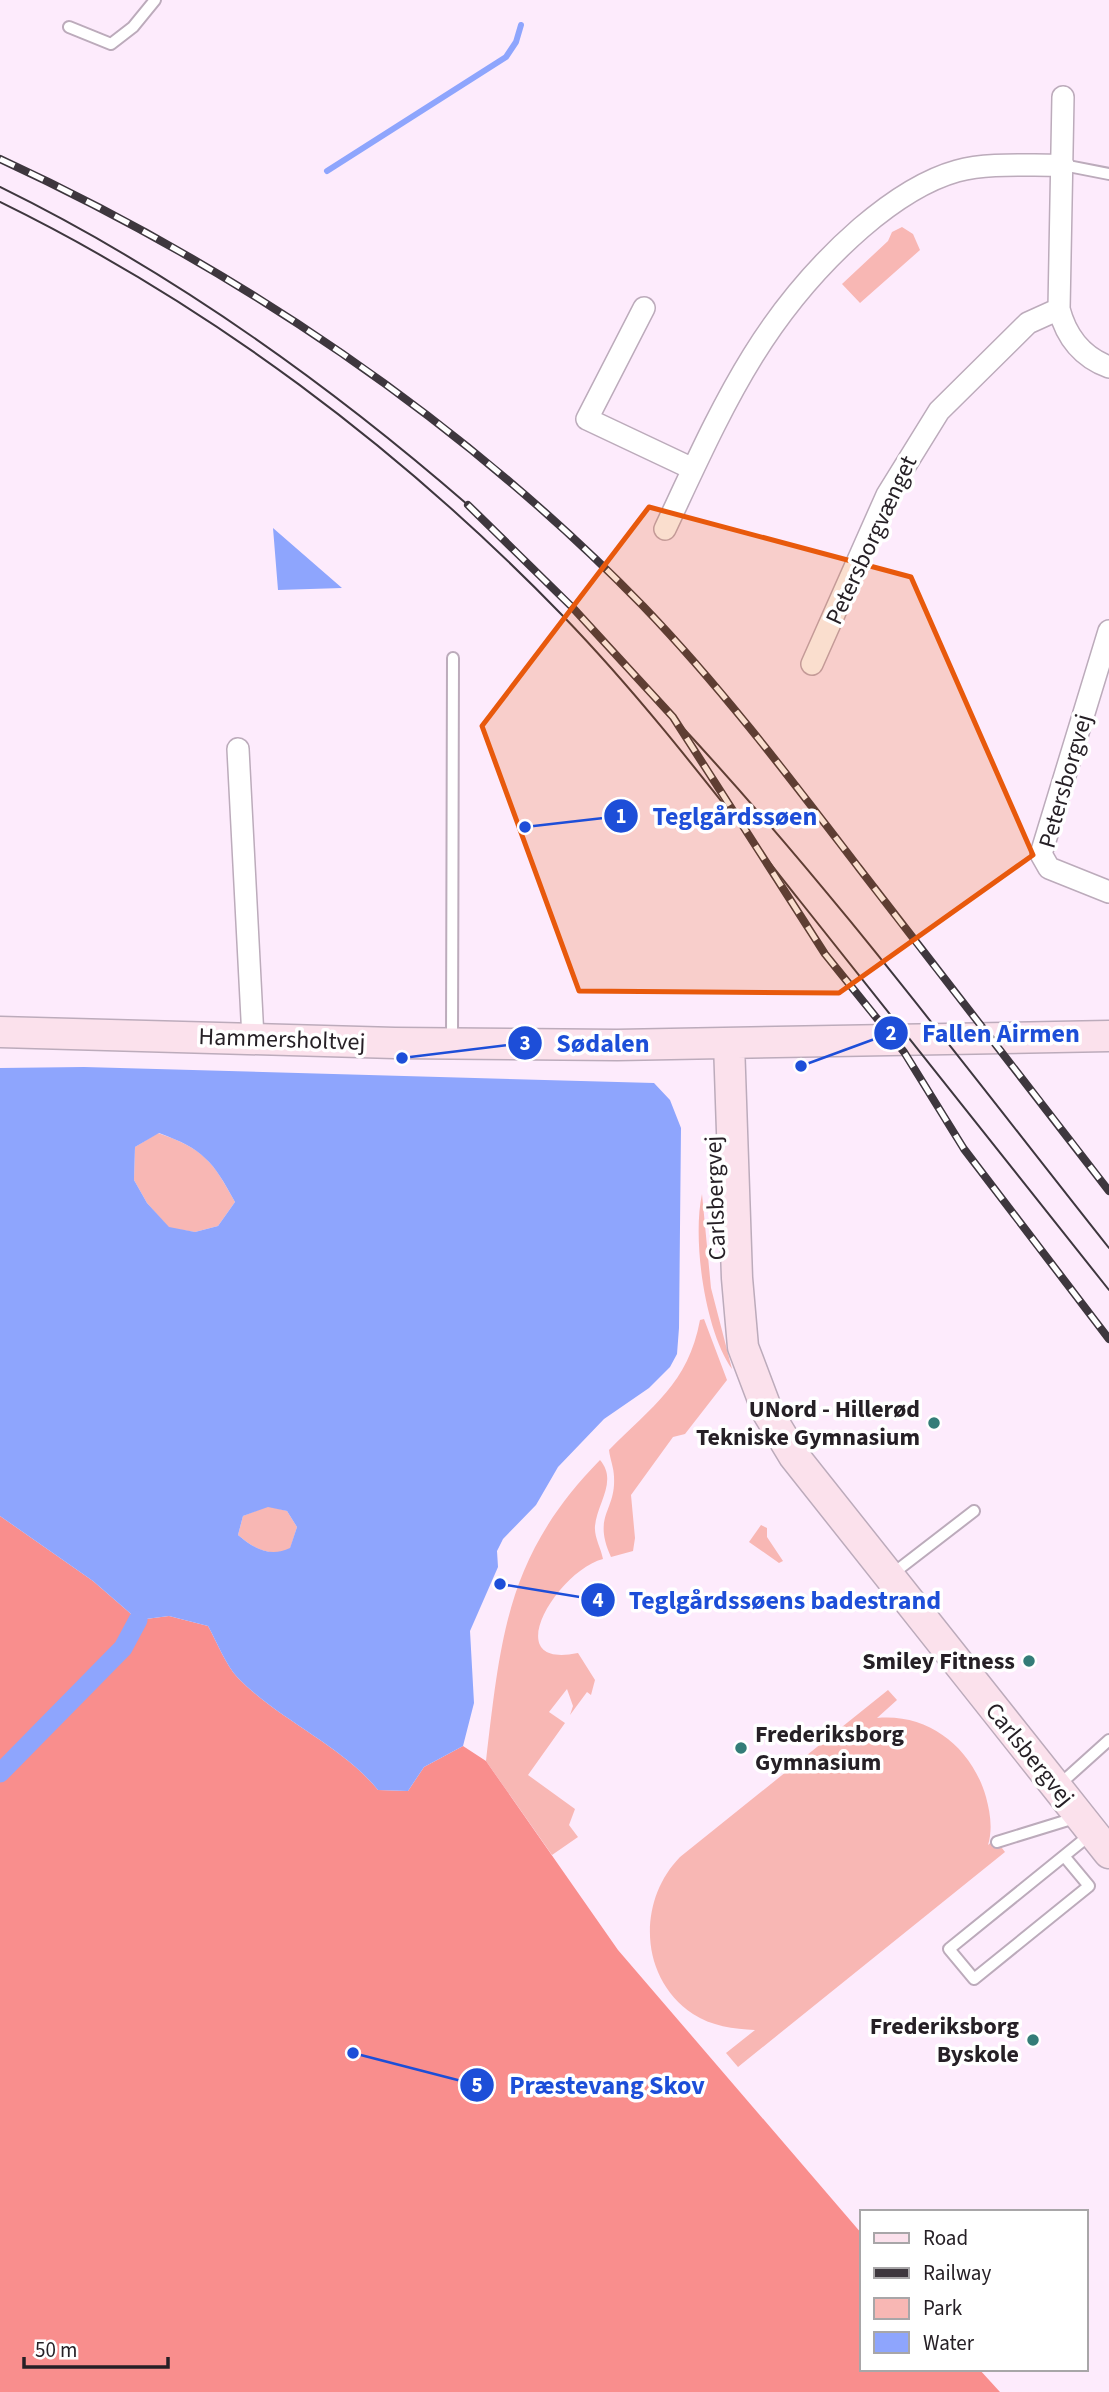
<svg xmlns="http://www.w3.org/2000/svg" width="1109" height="2392" font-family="'Source Sans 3',sans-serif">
  <rect width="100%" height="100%" fill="#fdebfc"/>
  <path fill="#f8b7b4" d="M902 227 913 234 920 250 860 303 842 284 888 241 892 232Z
    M158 1133C204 1149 212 1160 235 1202L218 1226 195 1232 169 1228 147 1203 134 1180 135 1147Z
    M702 1194 711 1288 732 1369C705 1331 692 1240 702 1194Z
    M704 1319 727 1380 685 1434 673 1437 631 1495 635 1538 633 1551 611 1557C592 1515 616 1512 614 1477 614 1468 610 1459 609 1450 652 1406 688 1384 700 1320Z
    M600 1460C618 1481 597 1503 595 1526 594 1537 601 1548 603 1559 557 1571 497 1670 578 1653L595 1680 591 1695 587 1692 570 1715 573 1706 567 1689 549 1712 565 1723 528 1775 575 1809 569 1825 578 1837 552 1855 486 1761C501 1635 507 1555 600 1460Z
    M268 1506 287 1511 297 1527 290 1549C270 1558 253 1548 238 1535L243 1516Z
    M761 1525 767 1528V1537L783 1561 779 1563 749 1542Z
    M888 1690 897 1700 877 1718C929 1713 972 1748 986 1797 990 1812 993 1829 988 1845L995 1839 1005 1852 738 2067 726 2053 755 2030C734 2029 711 2026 693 2014 639 1978 637 1901 680 1857Z"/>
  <path fill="#f98e8d" d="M0 1516 93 1581 138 1620 169 1616 208 1626C217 1642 225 1664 238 1678 280 1721 340 1744 378 1790L408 1791 424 1767 463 1746 486 1761 618 1950 862 2234V2369H979L1000 2392H0Z"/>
  <path fill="#8ea5fd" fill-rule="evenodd" d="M273 528 342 588 278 590Z
    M84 1067 654 1083 670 1100 681 1128 679 1328 677 1354 670 1367 649 1388 604 1419 558 1467 536 1505 503 1539 497 1551 498 1567 470 1631 474 1703 463 1746 424 1767 408 1791 378 1790C340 1744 280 1721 238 1678 225 1664 217 1642 208 1626L169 1616 138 1620 93 1581 0 1516V1068ZM159 1133C203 1149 213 1161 235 1202L218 1226 195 1232 169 1227 147 1203 134 1180 135 1147ZM268 1507 287 1511 297 1527 290 1548C270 1558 253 1548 238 1535L243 1516Z"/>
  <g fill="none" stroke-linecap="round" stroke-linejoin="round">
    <path stroke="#8ea5fd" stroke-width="6" d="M327 171 506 57 516 42 521 25"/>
    <path stroke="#8ea5fd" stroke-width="19" d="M0 1773 123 1648 138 1620"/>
    <g stroke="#bcabbb" stroke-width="14">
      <path id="lane" d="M69 27 111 44 133 27 155 0
        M1063 165 1109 174
        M452 1041 453 658
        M891 1575 974 1511
        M1059 1785 1109 1740
        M997 1842 1078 1817
        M1064 1856 1089 1886 974 1979 949 1949 1091 1834"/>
    </g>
    <g stroke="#bcabbb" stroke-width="24">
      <path id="street" d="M1063 97 1059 309C1066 336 1082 357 1109 367
        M644 308 587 419 693 469
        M665 529C721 410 760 316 861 228 889 204 921 181 957 171 990 162 1030 166 1063 165
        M1109 631 1041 854 1049 868 1109 892
        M812 664 887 495 939 411 1028 323 1059 309
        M238 749 253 1038"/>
    </g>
    <g stroke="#bcabbb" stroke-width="33">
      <path id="secondary" d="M0 1032 395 1043 617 1045 1109 1036
        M729 1043 737 1278 743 1347 768 1413 794 1456 1109 1853"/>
    </g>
    <use href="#lane" stroke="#fff" stroke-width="10"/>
    <use href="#street" stroke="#fff" stroke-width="21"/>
    <use href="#secondary" stroke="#fbe1ec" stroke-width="30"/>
    <path stroke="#3e373e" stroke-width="2" d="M0 187C171 271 324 380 468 505
      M0 202C210 305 400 448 563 616 649 705 723 804 800 901 903 1030 1006 1160 1109 1290
      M673 717C829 884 967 1069 1109 1248"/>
    <g stroke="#3e373e" stroke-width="8">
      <path id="rail" d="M0 159C236 268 461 419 643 606 721 687 790 778 859 868 942 976 1026 1083 1109 1191
        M468 505 573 608 673 717 825 954 904 1052 964 1149 1109 1339"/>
    </g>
    <use href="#rail" stroke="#fff" stroke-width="5" stroke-dasharray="16" stroke-linecap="butt"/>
  </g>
  <path fill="#e8590c" fill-opacity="0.2" stroke="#e8590c" stroke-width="5" stroke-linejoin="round" d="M649 507 911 577 1033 855 839 993 579 991 482 726Z"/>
  <g fill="#347c78" stroke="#fff" stroke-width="2.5">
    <circle cx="934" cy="1423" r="7"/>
    <circle cx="1029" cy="1661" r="7"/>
    <circle cx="741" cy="1748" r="7"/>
    <circle cx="1033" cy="2040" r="7"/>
  </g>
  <g text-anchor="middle" stroke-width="7" stroke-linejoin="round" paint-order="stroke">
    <g font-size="24" fill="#262026" stroke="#fff">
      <text transform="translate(871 540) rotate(-65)" y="8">Petersborgvænget</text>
      <text transform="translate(1065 781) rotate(-74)" y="8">Petersborgvej</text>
      <text transform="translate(282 1039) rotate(2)" y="8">Hammersholtvej</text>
      <text transform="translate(715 1198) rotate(-92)" y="8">Carlsbergvej</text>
      <text transform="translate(1030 1754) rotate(51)" y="8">Carlsbergvej</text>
    </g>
    <g font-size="24" font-weight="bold" fill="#262026" stroke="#fff" text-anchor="end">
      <text x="920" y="1417">UNord - Hillerød<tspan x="920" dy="28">Tekniske Gymnasium</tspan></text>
      <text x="1015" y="1669">Smiley Fitness</text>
      <text x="755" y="1742" text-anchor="start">Frederiksborg<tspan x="755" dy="28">Gymnasium</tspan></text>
      <text x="1019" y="2034">Frederiksborg<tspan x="1019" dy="28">Byskole</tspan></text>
    </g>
  </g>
  <path fill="none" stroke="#1d4ed8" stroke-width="2.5" d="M525 827L621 816M801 1066L891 1033M402 1058L525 1043M500 1584L598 1600M353 2053L477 2085"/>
  <g fill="#1d4ed8" stroke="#fff" stroke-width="2.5">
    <circle cx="525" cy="827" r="7"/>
    <circle cx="801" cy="1066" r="7"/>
    <circle cx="402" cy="1058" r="7"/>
    <circle cx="500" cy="1584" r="7"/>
    <circle cx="353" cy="2053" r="7"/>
    <circle cx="621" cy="816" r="18"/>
    <circle cx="891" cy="1033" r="18"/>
    <circle cx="525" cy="1043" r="18"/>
    <circle cx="598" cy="1600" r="18"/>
    <circle cx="477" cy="2085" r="18"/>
  </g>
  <g font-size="21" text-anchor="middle" font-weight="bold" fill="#fff">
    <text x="621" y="823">1</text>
    <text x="891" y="1040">2</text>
    <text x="525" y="1050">3</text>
    <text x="598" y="1607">4</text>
    <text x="477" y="2092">5</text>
  </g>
  <g font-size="26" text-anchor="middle" font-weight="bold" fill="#1d4ed8" stroke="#fff" stroke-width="7" stroke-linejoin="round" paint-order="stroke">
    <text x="735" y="825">Teglgårdssøen</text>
    <text x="1001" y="1042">Fallen Airmen</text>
    <text x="603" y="1052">Sødalen</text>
    <text x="785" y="1609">Teglgårdssøens badestrand</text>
    <text x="607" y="2094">Præstevang Skov</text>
  </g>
  <rect x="860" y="2210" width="228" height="161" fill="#ffffff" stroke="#a8a6a8" stroke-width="2"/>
  <rect x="874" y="2233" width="35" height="10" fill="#fbe1ec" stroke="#a8a6a8" stroke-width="2"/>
  <text x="923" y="2245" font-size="21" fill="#262026">Road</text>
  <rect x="874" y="2268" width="35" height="10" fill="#3e373e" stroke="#a8a6a8" stroke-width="2"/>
  <text x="923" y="2280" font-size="21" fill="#262026">Railway</text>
  <rect x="874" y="2298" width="35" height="21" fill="#f8b7b4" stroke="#a8a6a8" stroke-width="2"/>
  <text x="923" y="2315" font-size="21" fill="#262026">Park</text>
  <rect x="874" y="2332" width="35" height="21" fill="#8ea5fd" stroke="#a8a6a8" stroke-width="2"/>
  <text x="923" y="2350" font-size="21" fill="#262026">Water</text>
  <path d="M24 2357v10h144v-10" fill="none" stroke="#262026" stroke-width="3.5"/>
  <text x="35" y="2357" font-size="21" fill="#262026" stroke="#ffffff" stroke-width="5" paint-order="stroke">50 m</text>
</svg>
